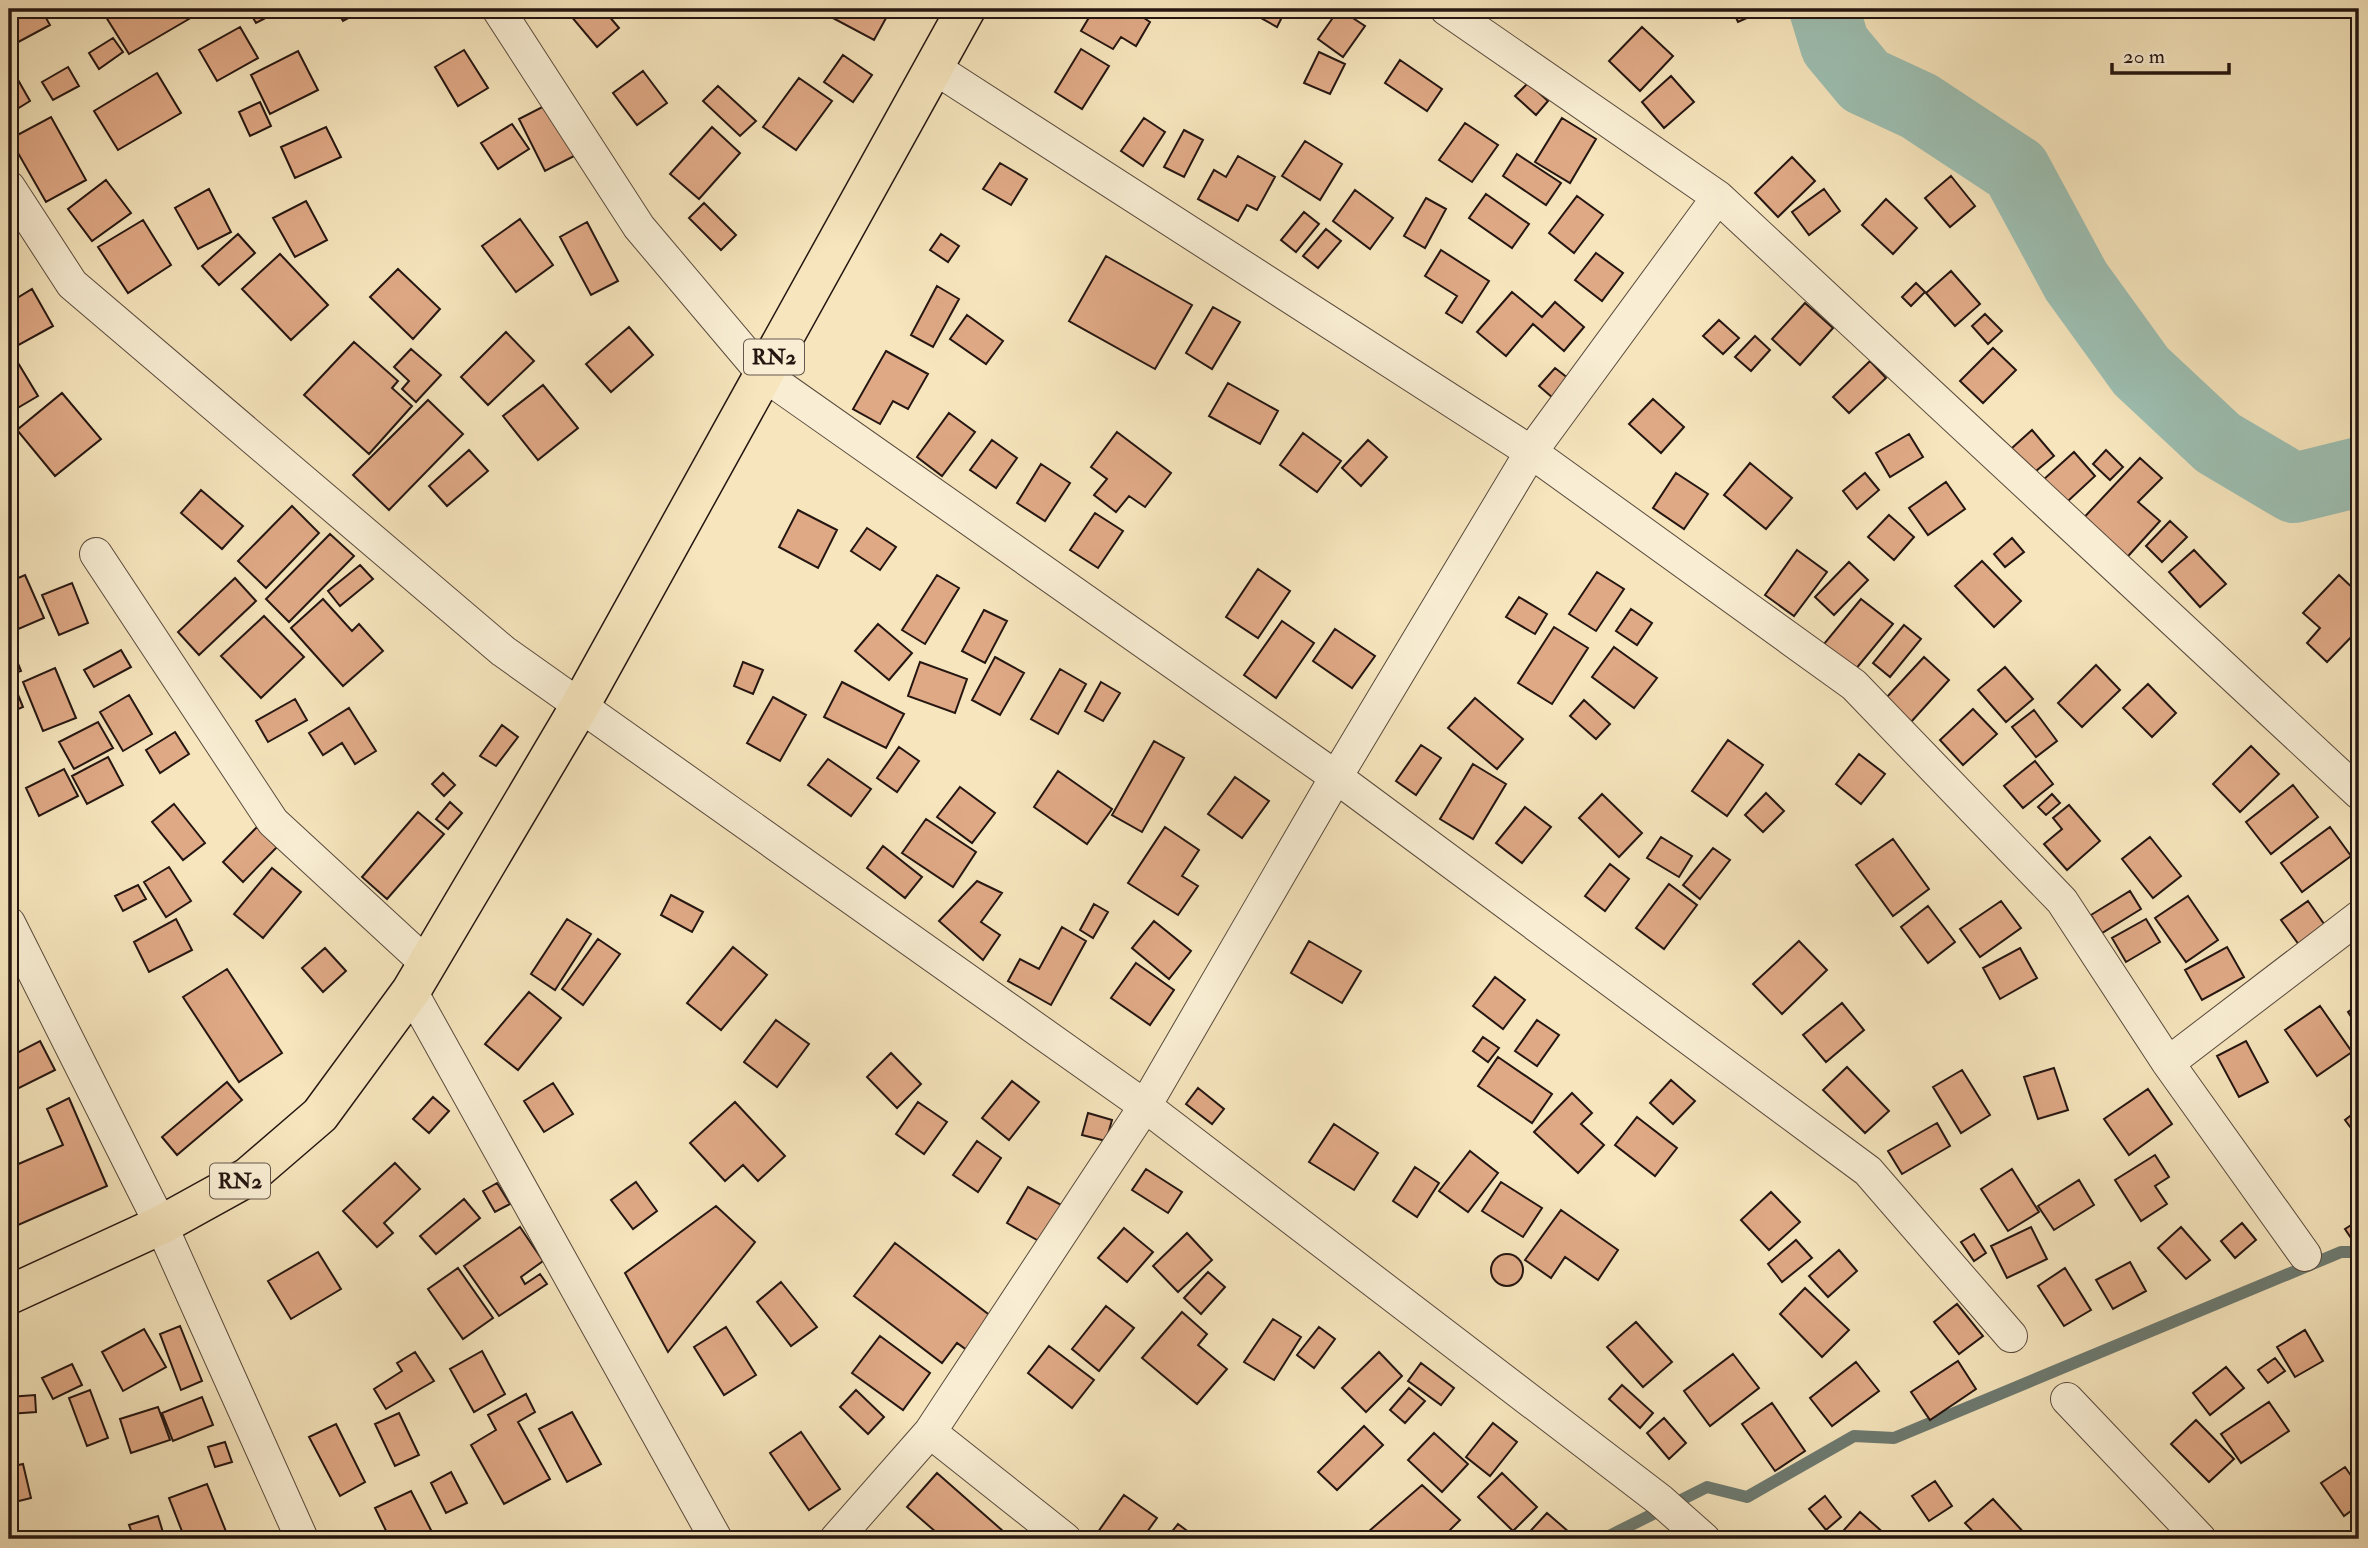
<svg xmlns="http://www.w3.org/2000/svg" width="2368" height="1548" font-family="'IM FELL Double Pica',serif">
  <rect width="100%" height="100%" fill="#f6e5bd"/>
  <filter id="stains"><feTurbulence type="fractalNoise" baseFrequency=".00286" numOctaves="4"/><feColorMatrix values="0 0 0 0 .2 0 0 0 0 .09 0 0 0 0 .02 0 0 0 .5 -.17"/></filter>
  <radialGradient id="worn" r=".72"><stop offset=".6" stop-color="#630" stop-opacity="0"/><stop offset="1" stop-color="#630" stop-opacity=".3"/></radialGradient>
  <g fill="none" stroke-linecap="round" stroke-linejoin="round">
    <path stroke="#6d7b72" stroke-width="12" d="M1603 1539 1707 1487 1747 1497 1854 1436 1894 1438 2341 1252H2359"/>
    <path stroke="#9dbfb2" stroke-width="70" d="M1824 9 1835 45 1865 81 1919 106 2016 170 2076 281 2141 371 2218 443 2294 488 2359 472"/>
  </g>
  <path fill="#e0a986" stroke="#251611" stroke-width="2" d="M13 9H41L50 25 9 47V11Z
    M101 9H189L194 16 129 54Z
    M248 9H283L256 23Z
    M336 9H365L343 21Z
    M578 9H603L619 28 597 47 570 15Z
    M816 9H891L874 40Z
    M1094 9H1137L1135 12 1150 22 1136 46 1121 37 1113 49 1081 31Z
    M1254 9H1286L1277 27 1252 13Z
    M1339 9 1365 26 1343 57 1318 39Z
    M1732 9H1755L1758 13 1738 22Z
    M240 27 258 58 217 81 199 50Z
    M1642 27 1673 56 1640 91 1609 61Z
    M113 38 123 52 99 69 89 53Z
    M1081 49 1109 66 1082 109 1055 92Z
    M464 50 488 88 458 106 435 67Z
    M298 51 318 90 270 114 251 75Z
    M1319 52 1345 64 1330 94 1304 83Z
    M843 55 872 75 853 102 824 82Z
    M1400 60 1442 89 1427 111 1385 83Z
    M9 64 30 101 9 114Z
    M68 67 79 86 53 100 42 82Z
    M643 71 667 103 637 125 613 93Z
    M157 73 181 113 118 150 94 111Z
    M1671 76 1694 102 1664 128 1642 102Z
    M799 78 832 101 796 150 763 127Z
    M1528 83 1548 101 1536 115 1515 96Z
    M718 86 756 121 740 136 703 101Z
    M260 102 271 126 250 136 239 112Z
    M552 102 578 154 545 171 519 119Z
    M51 117 86 180 46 202 10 139Z
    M1144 118 1165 132 1143 166 1121 151Z
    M1562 118 1596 139 1570 183 1535 162Z
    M1465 123 1498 145 1472 182 1439 160Z
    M512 124 529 149 498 169 481 143Z
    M326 127 341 157 295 178 281 147Z
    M712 127 740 153 699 199 670 174Z
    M1184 130 1203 140 1184 177 1164 167Z
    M1305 141 1342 164 1320 200 1282 176Z
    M1517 154 1561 183 1546 205 1503 176Z
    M1238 156 1275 177 1257 210 1247 205 1238 221 1198 199 1214 170 1226 177Z
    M1792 157 1815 181 1778 217 1755 193Z
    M1000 163 1027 179 1011 205 983 189Z
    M1951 176 1975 206 1950 227 1925 198Z
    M106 180 131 213 92 241 68 209Z
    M209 189 231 232 198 249 175 208Z
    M1824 189 1840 211 1809 235 1792 212Z
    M1355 190 1393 218 1370 249 1333 221Z
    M1486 194 1529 224 1512 248 1469 218Z
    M1577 196 1603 215 1574 253 1549 233Z
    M1426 198 1446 209 1425 248 1404 236Z
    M1886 199 1917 228 1893 254 1862 225Z
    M306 201 327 240 295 257 273 218Z
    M704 203 736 235 721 250 689 218Z
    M1304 212 1319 224 1296 252 1281 240Z
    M520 219 553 265 516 292 482 246Z
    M143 220 171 265 128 293 98 247Z
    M587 222 618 281 591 295 560 237Z
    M1326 229 1341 241 1318 268 1303 256Z
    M238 234 255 253 219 285 202 266Z
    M941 234 959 246 948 262 930 250Z
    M1441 250 1489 281 1462 323 1446 313 1457 296 1425 276Z
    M1596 253 1623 273 1602 301 1575 280Z
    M280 254 328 305 291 340 242 289Z
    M1106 256 1192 305 1155 369 1069 321Z
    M398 269 440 309 413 339 370 297Z
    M1951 271 1980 304 1955 326 1926 293Z
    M1916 283 1925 292 1911 306 1902 297Z
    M937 286 959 299 933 347 911 335Z
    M32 289 53 326 15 347 9 337V303Z
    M1512 292 1542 317 1555 302 1584 327 1564 351 1533 324 1506 356 1477 332Z
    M1805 303 1833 328 1800 365 1772 339Z
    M1213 307 1240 322 1212 369 1186 353Z
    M1985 314 2002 331 1988 344 1972 326Z
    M967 315 1003 341 986 364 950 339Z
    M1719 320 1739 338 1723 354 1703 336Z
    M629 327 653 355 611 392 586 364Z
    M506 332 534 361 488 405 461 377Z
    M1755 336 1770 350 1751 371 1735 357Z
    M354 342 398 381 392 388 412 406 369 454 304 395Z
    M9 348 38 396 9 413Z
    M1993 348 2016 370 1983 403 1960 381Z
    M411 349 441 375 416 402 402 389 409 381 394 367Z
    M886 351 928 374 908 409 893 401 880 424 853 409Z
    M1870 361 1886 378 1849 413 1833 397Z
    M1555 368 1569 379 1553 398 1539 386Z
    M1228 383 1278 411 1260 444 1209 416Z
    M543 385 578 428 538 460 503 416Z
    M62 393 101 439 55 476 17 430Z
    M1653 399 1684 427 1661 453 1629 424Z
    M428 400 463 434 389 510 353 475Z
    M949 413 975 432 942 476 917 457Z
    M2032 430 2054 456 2024 481 2003 456Z
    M1117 432 1171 473 1145 507 1129 496 1116 512 1094 495 1107 479 1091 467Z
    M1303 433 1341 461 1317 492 1280 465Z
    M1909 434 1923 457 1890 477 1876 453Z
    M992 440 1017 458 996 488 970 470Z
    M1368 440 1387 457 1361 486 1342 468Z
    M469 450 488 471 447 506 429 486Z
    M2106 450 2123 467 2110 480 2093 464Z
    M2074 452 2095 476 2054 514 2032 490Z
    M2140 458 2162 478 2138 502 2160 521 2120 565 2076 526Z
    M1750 463 1792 498 1766 529 1724 495Z
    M1041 464 1070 483 1045 521 1017 503Z
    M1676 473 1708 494 1684 529 1653 508Z
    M1865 473 1879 490 1857 509 1843 491Z
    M1946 482 1965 509 1928 535 1909 508Z
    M201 490 243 526 222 549 181 513Z
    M292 506 319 533 266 588 238 561Z
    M798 510 837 530 818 568 779 547Z
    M1095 513 1123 531 1098 568 1070 550Z
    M1889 515 1914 537 1894 560 1868 537Z
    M2170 521 2187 537 2162 562 2146 546Z
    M867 528 896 547 880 570 851 551Z
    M330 534 354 556 289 622 266 599Z
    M2012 538 2024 552 2005 567 1994 554Z
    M1797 550 1827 572 1794 616 1765 595Z
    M2194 550 2226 584 2200 607 2169 572Z
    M1982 561 2021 601 1994 627 1955 586Z
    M1849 562 1868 580 1834 615 1815 597Z
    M360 565 373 579 340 606 328 591Z
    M1258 569 1290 591 1258 638 1226 617Z
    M1597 572 1624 589 1596 631 1569 614Z
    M25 575 44 618 9 633V582Z
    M937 575 959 588 925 644 902 630Z
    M2339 575 2359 594V629L2327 662 2307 643 2320 628 2303 613Z
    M235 578 256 601 199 655 178 632Z
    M72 583 88 623 59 635 42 595Z
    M1519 597 1547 614 1535 634 1506 617Z
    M323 599 352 631 359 624 383 651 343 686 291 628Z
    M1861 599 1893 624 1850 676 1819 650Z
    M1631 609 1652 623 1637 645 1616 631Z
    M984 610 1007 621 985 663 962 651Z
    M264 616 304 657 261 698 221 656Z
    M1282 621 1314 643 1276 698 1244 675Z
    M878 624 912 653 889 680 855 651Z
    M1904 625 1921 639 1890 677 1873 663Z
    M1554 627 1588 648 1552 704 1518 683Z
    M1335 629 1375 656 1352 688 1313 661Z
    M9 641 21 671 9 675Z
    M1614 647 1657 678 1634 708 1592 677Z
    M121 650 131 667 94 687 84 670Z
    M995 657 1024 673 1000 715 972 700Z
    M1924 657 1949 680 1911 722 1886 698Z
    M743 662 763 670 753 694 734 686Z
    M920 662 967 679 955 713 908 696Z
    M2096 665 2120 690 2082 727 2058 703Z
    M2005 667 2033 699 2006 722 1978 690Z
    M55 668 76 718 43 731 23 682Z
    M1060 669 1086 684 1058 734 1031 719Z
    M12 680 23 707 9 713V681Z
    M842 682 904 714 886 748 824 717Z
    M1101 682 1120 693 1103 721 1085 711Z
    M2148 684 2176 713 2152 737 2123 708Z
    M129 695 152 734 123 751 100 712Z
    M773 697 806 715 780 761 747 743Z
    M1475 698 1523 739 1497 769 1448 728Z
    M295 699 307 720 268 742 256 721Z
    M1584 700 1610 724 1596 739 1570 716Z
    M349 708 376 751 355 764 342 743 323 755 309 733Z
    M1973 709 1997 734 1963 765 1940 740Z
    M2034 710 2057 741 2036 757 2012 727Z
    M98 722 113 748 74 769 59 742Z
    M502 725 518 737 496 766 480 756Z
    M175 732 189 754 160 773 146 750Z
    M1728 740 1763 765 1727 816 1692 791Z
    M1154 741 1184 758 1142 832 1112 815Z
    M1421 745 1441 758 1416 795 1396 781Z
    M2251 746 2279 774 2240 812 2213 784Z
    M899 747 919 761 897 792 877 778Z
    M1859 754 1885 774 1861 804 1836 784Z
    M108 757 123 785 87 804 72 776Z
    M828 759 871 789 851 816 808 785Z
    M2035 761 2053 784 2023 808 2004 786Z
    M1473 764 1506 784 1473 839 1440 819Z
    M64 769 78 796 39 816 26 788Z
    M1058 771 1112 809 1087 844 1034 807Z
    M443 773 455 785 444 796 432 784Z
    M1235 777 1269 801 1242 838 1208 814Z
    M2293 785 2318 817 2271 854 2246 822Z
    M960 787 995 813 972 843 937 817Z
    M1766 793 1784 811 1763 832 1745 815Z
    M1602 794 1642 833 1619 857 1579 818Z
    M2052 794 2060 803 2046 815 2038 807Z
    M450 802 462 813 448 829 436 819Z
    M174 804 205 843 183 860 152 822Z
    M2069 805 2100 841 2067 870 2044 844 2062 829 2053 818Z
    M1525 807 1551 827 1522 863 1496 843Z
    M418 812 444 834 387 899 362 877Z
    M926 819 976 852 953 887 902 853Z
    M257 827 277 847 243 882 223 862Z
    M1165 827 1199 850 1182 876 1198 886 1178 915 1128 883Z
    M2330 827 2351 856 2302 892 2281 863Z
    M1661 837 1692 856 1679 877 1647 858Z
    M2150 837 2181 876 2153 898 2122 859Z
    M1893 839 1929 889 1893 916 1856 865Z
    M883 846 922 877 905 898 867 868Z
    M1713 848 1730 860 1700 899 1683 885Z
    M1610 864 1629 879 1605 911 1585 896Z
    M169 867 191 901 166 917 144 882Z
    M272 868 301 892 263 938 234 914Z
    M977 881 1002 893 981 922 1000 935 983 960 939 921Z
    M1669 884 1697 905 1664 949 1636 928Z
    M138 885 146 899 123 911 115 896Z
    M2130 891 2141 909 2102 933 2091 915Z
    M671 895 703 912 692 932 661 915Z
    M2188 896 2218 940 2186 962 2155 918Z
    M2001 901 2021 928 1980 957 1960 929Z
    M2308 901 2336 941 2310 960 2281 920Z
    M1094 904 1108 912 1093 938 1080 930Z
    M1928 906 1955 942 1928 963 1901 927Z
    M176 919 192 950 149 972 134 942Z
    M567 919 591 934 555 990 531 974Z
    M2146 919 2160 942 2126 962 2112 938Z
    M1154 921 1191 951 1169 979 1132 948Z
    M1062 927 1086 941 1051 1005 1008 981 1020 959 1039 969Z
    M598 939 620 954 583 1005 562 989Z
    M1309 941 1361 971 1342 1003 1291 973Z
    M1799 941 1827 970 1782 1014 1753 984Z
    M733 947 767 975 721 1030 687 1003Z
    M2227 947 2244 977 2202 1000 2185 970Z
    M325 948 346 971 323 992 302 968Z
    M2020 948 2037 978 2000 999 1983 968Z
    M1136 963 1174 990 1150 1025 1111 998Z
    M227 969 282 1053 239 1082 183 997Z
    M1495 977 1525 1000 1503 1029 1473 1006Z
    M529 992 561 1018 518 1070 485 1044Z
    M1842 1003 1864 1030 1826 1062 1803 1035Z
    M2359 1004V1029L2348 1012Z
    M2320 1006 2352 1052 2317 1076 2285 1030Z
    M776 1020 809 1044 777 1087 744 1062Z
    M1537 1020 1559 1035 1537 1066 1515 1051Z
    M1483 1037 1499 1048 1488 1062 1473 1051Z
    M40 1041 55 1070 9 1093V1057Z
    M2246 1041 2268 1082 2239 1097 2217 1056Z
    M891 1053 921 1084 897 1108 867 1077Z
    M1498 1057 1552 1094 1532 1123 1478 1086Z
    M1847 1067 1889 1111 1865 1133 1823 1090Z
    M2054 1068 2068 1110 2038 1119 2024 1077Z
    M1962 1070 1990 1115 1961 1133 1933 1087Z
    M1671 1080 1695 1101 1673 1124 1650 1103Z
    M1012 1081 1039 1102 1009 1140 982 1118Z
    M227 1082 242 1100 177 1155 162 1137Z
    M553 1083 573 1114 544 1132 524 1101Z
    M1198 1088 1224 1109 1212 1124 1186 1104Z
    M2148 1089 2172 1124 2129 1155 2104 1119Z
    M1572 1093 1592 1113 1581 1124 1604 1145 1578 1173 1534 1132Z
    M433 1097 449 1111 429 1133 413 1119Z
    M69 1098 107 1186 9 1229V1168L63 1145 47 1109Z
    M735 1102 785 1156 758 1181 743 1165 725 1181 690 1143Z
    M918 1102 947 1122 924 1154 896 1134Z
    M2359 1109V1139L2345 1120Z
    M1088 1113 1112 1120 1106 1141 1082 1135Z
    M1637 1117 1677 1148 1655 1176 1615 1145Z
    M1937 1123 1950 1146 1902 1174 1888 1151Z
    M1334 1124 1378 1153 1354 1190 1309 1162Z
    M977 1141 1001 1158 978 1192 953 1175Z
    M1470 1151 1498 1173 1468 1212 1439 1191Z
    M2155 1155 2169 1177 2155 1186 2167 1204 2141 1221 2115 1180Z
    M395 1163 420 1189 384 1223 393 1233 377 1247 343 1211Z
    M1415 1167 1439 1183 1417 1217 1393 1201Z
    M1146 1169 1182 1192 1168 1213 1132 1190Z
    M2012 1169 2039 1212 2008 1231 1981 1189Z
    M2079 1180 2094 1205 2054 1230 2038 1206Z
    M636 1182 657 1211 633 1229 611 1200Z
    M1501 1182 1542 1208 1523 1237 1482 1211Z
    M497 1183 510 1204 495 1212 483 1191Z
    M1028 1187 1065 1207 1044 1244 1007 1223Z
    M1771 1192 1800 1222 1769 1250 1741 1220Z
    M464 1199 480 1218 436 1254 420 1236Z
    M716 1206 755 1242 668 1352 625 1273Z
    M1561 1210 1618 1250 1598 1280 1565 1257 1551 1278 1525 1260Z
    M2359 1220V1250L2345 1229Z
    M2242 1223 2256 1240 2235 1258 2221 1241Z
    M520 1227 543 1261 521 1277 525 1284 540 1274 547 1284 499 1316 464 1266Z
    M2031 1227 2047 1259 2007 1278 1991 1246Z
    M2181 1227 2210 1260 2186 1279 2158 1248Z
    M1124 1228 1153 1252 1127 1282 1098 1258Z
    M1187 1233 1212 1260 1178 1292 1153 1266Z
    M1974 1234 1986 1253 1974 1261 1961 1242Z
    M1796 1240 1812 1258 1782 1282 1768 1264Z
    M895 1243 996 1320 971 1353 957 1343 942 1363 854 1296Z
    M1839 1250 1857 1271 1828 1297 1809 1276Z
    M318 1252 341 1289 291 1319 268 1281Z
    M1491 1270a16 16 0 1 1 32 0a16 16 0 1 1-32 0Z
    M2130 1262 2146 1291 2113 1309 2096 1280Z
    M458 1268 493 1318 463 1339 428 1289Z
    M2065 1268 2091 1310 2064 1326 2038 1286Z
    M1208 1272 1225 1287 1201 1314 1184 1298Z
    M781 1282 817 1327 791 1346 757 1302Z
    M1805 1288 1849 1330 1822 1357 1780 1314Z
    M1957 1304 1983 1336 1959 1354 1934 1322Z
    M1106 1306 1134 1328 1099 1371 1072 1349Z
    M1182 1312 1207 1334 1198 1345 1227 1369 1197 1404 1142 1358Z
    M1273 1319 1301 1337 1274 1380 1244 1362Z
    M1636 1322 1672 1362 1643 1387 1607 1347Z
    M180 1326 202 1381 181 1390 160 1334Z
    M726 1327 756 1375 724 1395 694 1347Z
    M1319 1327 1335 1339 1314 1368 1297 1355Z
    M144 1329 166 1367 123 1391 102 1352Z
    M2305 1330 2323 1361 2295 1377 2277 1347Z
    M880 1336 930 1373 903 1410 852 1373Z
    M1049 1346 1094 1380 1072 1408 1028 1373Z
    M482 1351 505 1394 474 1412 450 1369Z
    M415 1352 434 1381 386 1409 374 1389 402 1371 397 1363Z
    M1379 1352 1402 1376 1366 1412 1342 1388Z
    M1733 1354 1759 1388 1710 1426 1684 1391Z
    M2275 1358 2285 1371 2268 1383 2258 1370Z
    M1958 1361 1976 1389 1930 1420 1911 1392Z
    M1856 1362 1879 1391 1832 1426 1810 1398Z
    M1421 1363 1454 1388 1441 1405 1408 1381Z
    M72 1364 82 1385 53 1399 42 1378Z
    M2226 1367 2244 1388 2210 1415 2193 1393Z
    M1622 1385 1653 1413 1640 1428 1609 1399Z
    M1409 1388 1425 1401 1405 1423 1390 1410Z
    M90 1390 108 1438 87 1446 69 1398Z
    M856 1390 884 1417 868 1434 840 1407Z
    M526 1394 535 1412 518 1422 550 1479 504 1504 471 1445 496 1430 488 1415Z
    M35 1395 36 1412 9 1414V1397Z
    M202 1397 213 1425 173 1441 162 1413Z
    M2269 1402 2289 1431 2241 1463 2221 1434Z
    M1772 1403 1805 1451 1775 1471 1742 1424Z
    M158 1407 170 1440 131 1453 120 1419Z
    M572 1412 601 1464 567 1482 539 1429Z
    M399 1413 419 1455 395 1466 375 1424Z
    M1664 1418 1686 1443 1669 1459 1647 1433Z
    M2196 1420 2234 1459 2209 1482 2171 1444Z
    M1493 1423 1517 1442 1490 1476 1466 1457Z
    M336 1424 365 1482 340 1496 309 1437Z
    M1364 1426 1383 1445 1337 1490 1318 1472Z
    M801 1432 840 1489 809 1510 770 1453Z
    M1434 1433 1468 1464 1442 1492 1408 1460Z
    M225 1442 232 1462 215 1467 208 1447Z
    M23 1464 31 1498 11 1503 9 1467Z
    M2345 1467 2359 1487V1505L2344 1516 2321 1483Z
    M451 1472 467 1503 446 1513 431 1483Z
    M937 1473 1012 1539H944L907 1507Z
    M1502 1473 1537 1507 1513 1531 1478 1497Z
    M1935 1481 1952 1506 1929 1521 1912 1496Z
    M207 1484 229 1539H185L169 1498Z
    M1422 1485 1460 1520 1441 1539H1381L1368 1532Z
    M411 1491 433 1534 422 1539H390L375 1508Z
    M1124 1495 1157 1518 1142 1539H1093Z
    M1825 1496 1841 1517 1826 1530 1809 1509Z
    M1993 1499 2027 1536 2024 1539H1980L1965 1523Z
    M9 1512 15 1534 9 1536Z
    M1860 1512 1886 1535 1882 1539H1836Z
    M1547 1513 1577 1539H1523Z
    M158 1516 165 1539H134L129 1525Z
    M1178 1524 1198 1539H1166Z"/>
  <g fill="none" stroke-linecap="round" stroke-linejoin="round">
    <g stroke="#594a3c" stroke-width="34">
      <path id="street" d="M498 9 639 227 764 375 1336 777 1868 1171 2011 1336
        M1446 9 1718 197 2359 793
        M933 67 1531 452 1854 685 2062 901 2168 1063 2305 1255
        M9 187 72 284 503 651 1145 1106 1660 1500 1704 1539
        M96 554 273 822 427 964
        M9 923 161 1225 302 1539
        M411 991 716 1539
        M2168 1063 2359 917
        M2067 1399 2200 1539
        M930 1432 1065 1539
        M836 1539 930 1432 1145 1106 1336 777 1531 452 1718 197"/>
    </g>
    <g stroke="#251611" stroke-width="41">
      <path id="highway" d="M9 1295 161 1225 248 1177 320 1115 411 991 581 704 966 9"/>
    </g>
    <use href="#street" stroke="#f9eed4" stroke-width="32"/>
    <use href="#highway" stroke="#f6e5bd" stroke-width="38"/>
  </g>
  <g text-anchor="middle" stroke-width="5" stroke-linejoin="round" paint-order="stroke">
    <g fill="#f9eed4" stroke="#65574c" stroke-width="2">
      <rect x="744" y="339.5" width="60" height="35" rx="5"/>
      <rect x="210" y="1163.5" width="60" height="35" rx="5"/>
    </g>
    <g font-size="21" font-weight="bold" fill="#251611">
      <text x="774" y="364">RN2</text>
      <text x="240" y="1188">RN2</text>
    </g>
  </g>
  <rect width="2368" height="1548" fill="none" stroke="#f6e5bd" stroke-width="35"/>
  <rect x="10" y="10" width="2347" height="1527" fill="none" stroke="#251611" stroke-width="3.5"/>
  <rect x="18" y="18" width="2333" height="1513" fill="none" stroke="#251611" stroke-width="2"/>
  <path d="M2112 63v10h117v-10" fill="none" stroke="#251611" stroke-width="3.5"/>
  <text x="2123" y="63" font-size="21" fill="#251611" stroke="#f9eed4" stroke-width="5" paint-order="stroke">20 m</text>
  <rect width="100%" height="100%" filter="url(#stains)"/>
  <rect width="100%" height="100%" fill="url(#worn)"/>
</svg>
